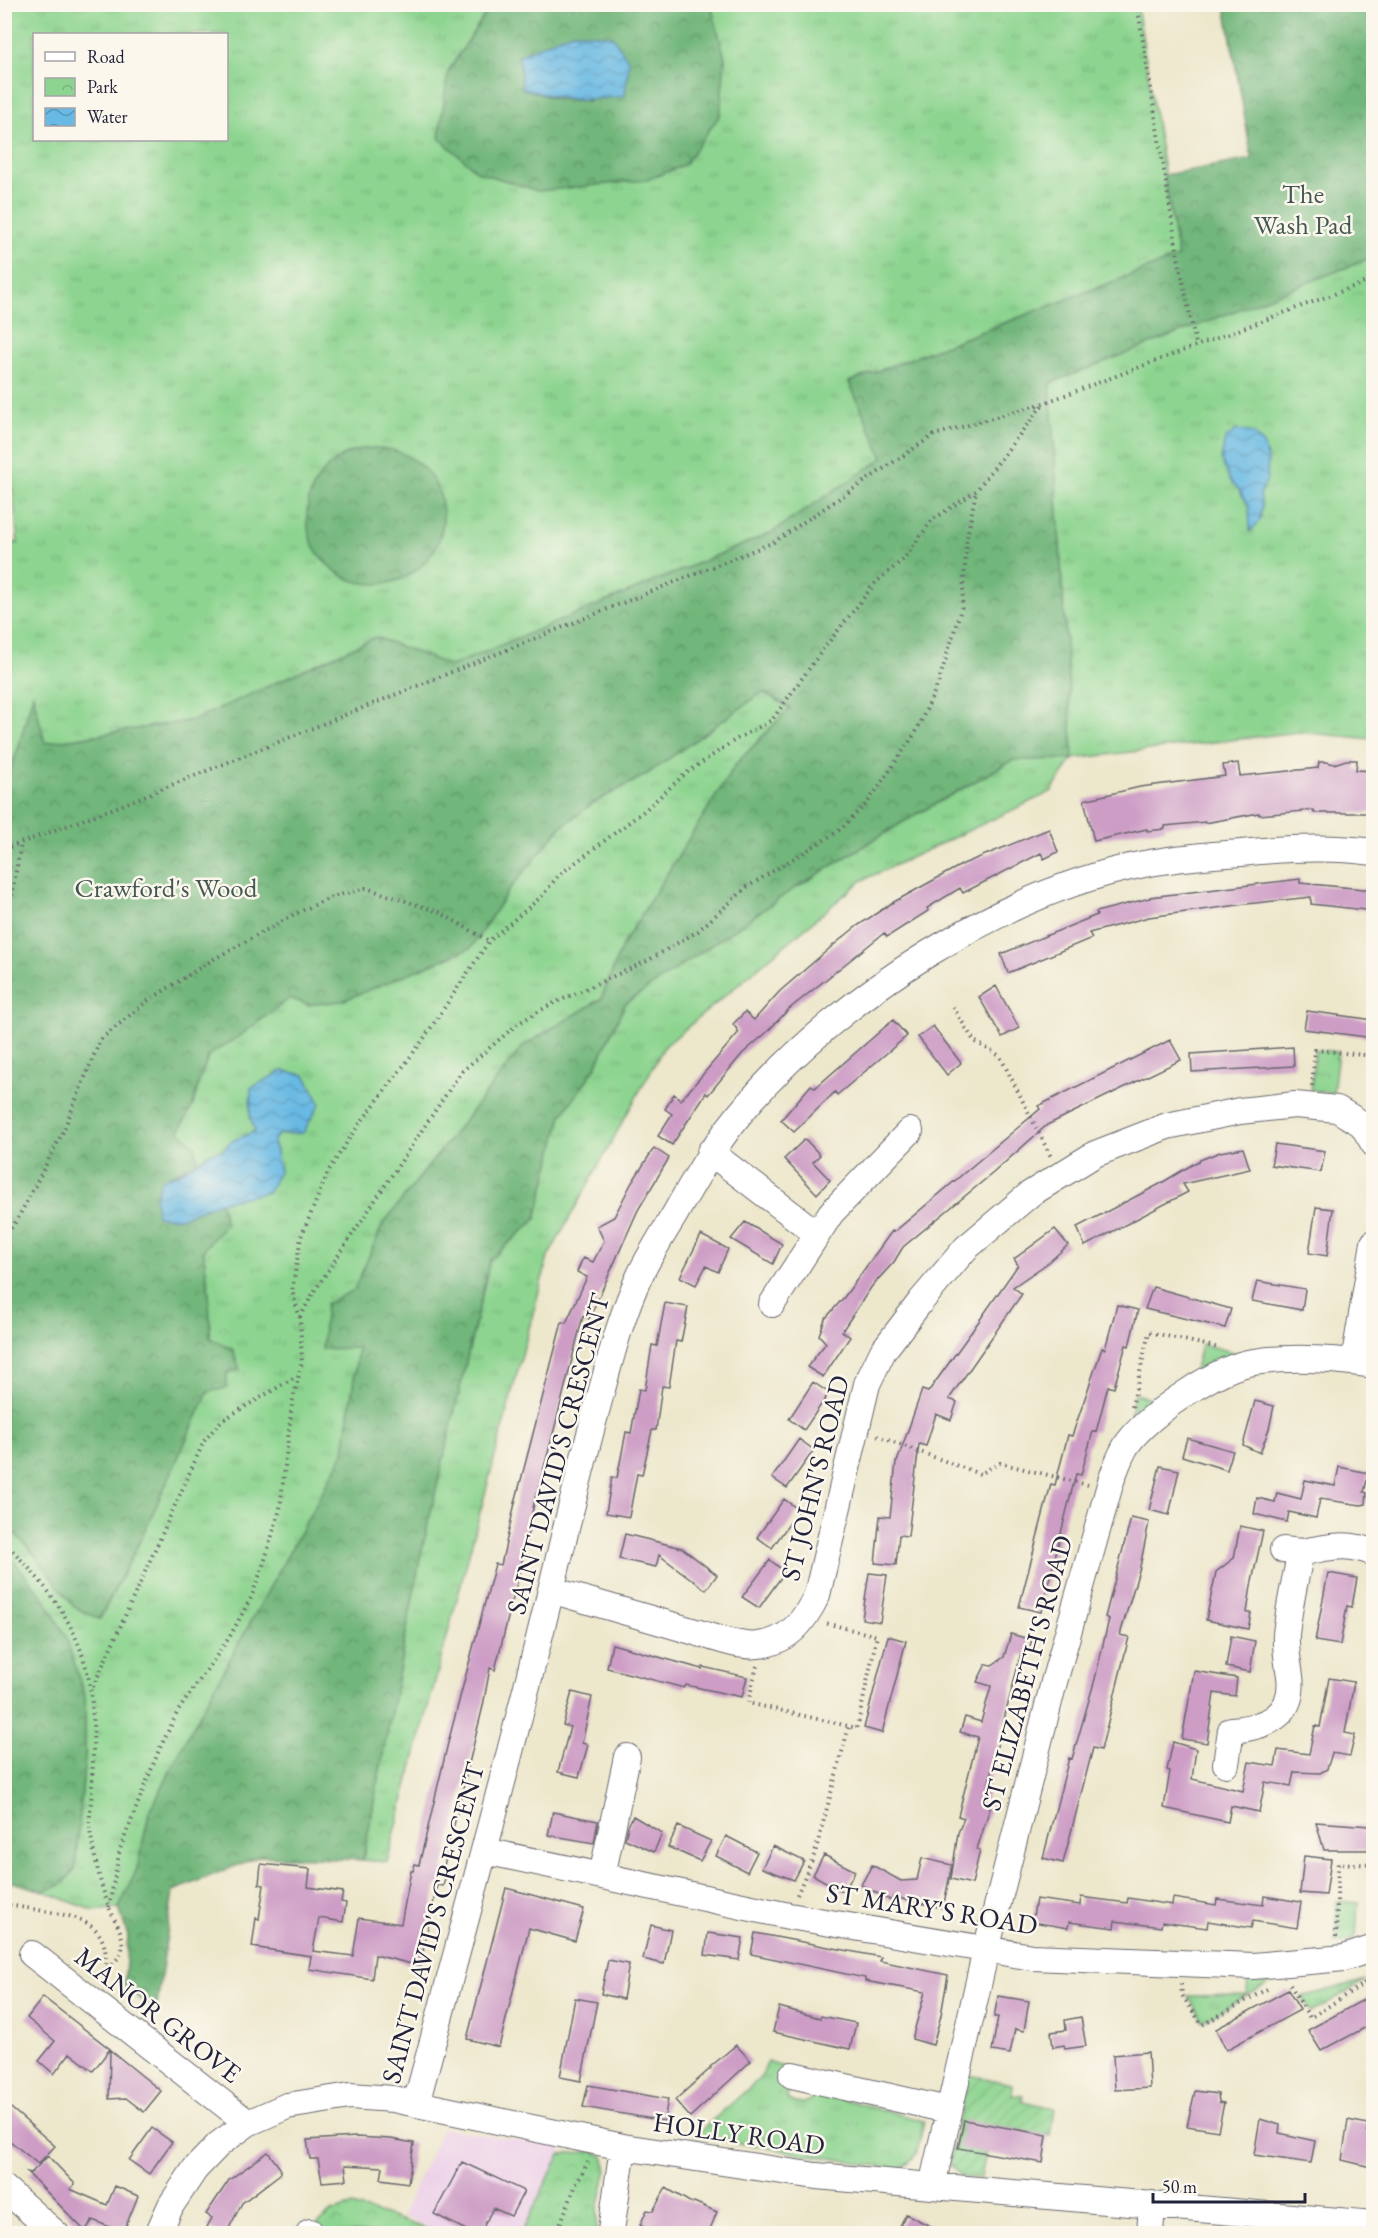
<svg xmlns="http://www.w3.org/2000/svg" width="1378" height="2238" font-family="'EB Garamond',serif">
  <defs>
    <pattern id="grass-tufts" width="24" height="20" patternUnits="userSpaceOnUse" patternTransform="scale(1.5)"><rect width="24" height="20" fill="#8cd48f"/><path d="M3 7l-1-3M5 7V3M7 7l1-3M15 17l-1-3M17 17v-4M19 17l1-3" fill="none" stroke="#78b67c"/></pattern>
    <pattern id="forest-crowns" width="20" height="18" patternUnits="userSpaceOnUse" patternTransform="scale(1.5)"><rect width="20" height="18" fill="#71b67a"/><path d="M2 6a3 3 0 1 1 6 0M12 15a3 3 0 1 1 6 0" fill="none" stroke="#5c9465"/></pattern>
    <pattern id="park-crowns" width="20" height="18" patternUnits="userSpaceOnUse" patternTransform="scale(1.5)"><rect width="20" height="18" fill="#8cd48f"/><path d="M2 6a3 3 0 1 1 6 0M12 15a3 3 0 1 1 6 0" fill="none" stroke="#78b67c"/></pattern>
    <pattern id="garden-furrows" width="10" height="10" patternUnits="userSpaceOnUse" patternTransform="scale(1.5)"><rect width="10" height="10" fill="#8cd48f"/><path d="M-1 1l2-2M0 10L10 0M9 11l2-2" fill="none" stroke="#78b67c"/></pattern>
    <pattern id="water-waves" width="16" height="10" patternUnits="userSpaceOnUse" patternTransform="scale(1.5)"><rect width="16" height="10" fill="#68b9e3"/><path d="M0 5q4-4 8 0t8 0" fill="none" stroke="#5596b9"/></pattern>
  </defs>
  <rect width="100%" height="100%" fill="#fbf7ec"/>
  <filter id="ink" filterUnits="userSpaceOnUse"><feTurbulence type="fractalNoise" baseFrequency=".0167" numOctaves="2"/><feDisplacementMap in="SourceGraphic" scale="12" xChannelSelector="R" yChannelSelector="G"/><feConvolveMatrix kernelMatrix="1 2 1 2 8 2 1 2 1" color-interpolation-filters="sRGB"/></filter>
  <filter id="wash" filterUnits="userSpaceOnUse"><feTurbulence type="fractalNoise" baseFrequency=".008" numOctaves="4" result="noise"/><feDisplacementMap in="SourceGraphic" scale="24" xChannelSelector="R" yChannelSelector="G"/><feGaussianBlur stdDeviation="1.35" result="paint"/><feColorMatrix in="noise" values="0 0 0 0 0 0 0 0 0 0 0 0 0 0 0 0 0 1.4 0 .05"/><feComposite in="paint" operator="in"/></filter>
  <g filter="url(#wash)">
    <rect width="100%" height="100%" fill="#ede7cc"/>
    <path fill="#edd1e9" d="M442 2128 564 2147 521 2233H440L402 2216Z"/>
    <path fill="url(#grass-tufts)" stroke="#577b65" stroke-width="1.5" fill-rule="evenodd" d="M5 5H491L448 72 725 59 711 5H1137L1178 257 849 382 884 458 771 533 451 666 376 637 194 720 44 743 33 696 18 749 5 786 4 538 18 544 12 480 4 444ZM34 34H226V140H34Z
      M1373 257V739L1298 732 1073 759 1051 792 861 881 664 1047 548 1257 387 1862 363 1860 421 1554 490 1260 536 1219 562 1115 595 1068 625 1004 792 890 908 819 1013 760 1073 759 1050 383Z
      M763 692 790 708 736 764 623 944 601 999 523 1046 383 1224 354 1291 326 1304 358 1348 344 1453 186 1739 149 1814 137 1869 119 1908 94 1911 43 1891 61 1885 75 1869 85 1755V1698L16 1564 5 1554V1523L100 1619 141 1539 208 1392 226 1388 227 1373 233 1350 210 1339 209 1292 203 1250 226 1224 220 1202 268 1192 276 1150 273 1141 279 1134 303 1133 305 1075 282 1071 251 1088 250 1117 256 1131 230 1142 223 1150 210 1153 198 1162 195 1146 179 1131 193 1105 199 1081 209 1054 241 1035 290 998 308 1005 471 948 508 891 561 827 595 802 647 774Z
      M1315 1050 1338 1052 1333 1093 1311 1090Z
      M1201 1344 1241 1354 1192 1382Z
      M1134 1394 1154 1399 1128 1428Z
      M1337 1901 1358 1903 1356 1935 1351 1941 1336 1943Z
      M1248 1977H1280L1203 2021 1188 1996 1247 1995Z
      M1366 1980 1311 2013 1302 1997Z
      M768 2062 786 2068 789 2087 787 2099C801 2108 808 2102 820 2093L924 2121C919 2142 920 2163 897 2169L695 2136 760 2078Z"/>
    <path fill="url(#forest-crowns)" stroke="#4a6c5a" stroke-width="1.5" fill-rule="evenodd" d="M491 5H711L725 59 720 115 684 165 647 180 538 191 478 172 439 138 448 72ZM522 88 591 101 556 99Z
      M1225 5H1373V257L1050 383 1073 759 1013 760 908 819 792 890 625 1004 595 1068 562 1115 536 1219 490 1260 421 1554 363 1860 260 1856 173 1891 156 2012 124 1986 128 1936 119 1908 137 1869 149 1814 186 1739 344 1453 358 1348 322 1349 326 1304 354 1290 383 1224 523 1046 601 999 623 944 736 764 790 708 763 692 647 774 595 802 561 827 508 891 471 948 342 1001 308 1005 290 998 241 1035 209 1055 199 1081 193 1105 179 1131 195 1146 198 1162 161 1180 180 1218 220 1202 226 1224 203 1250 209 1292 210 1338 233 1350 240 1370 227 1373 226 1388 208 1392 141 1539 99 1619 74 1607 34 1554 5 1523 4 786 18 749 33 694 45 743 194 720 376 637 451 666 771 533 883 458 849 382 1178 257 1164 175 1252 159Z
      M307 516a68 68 0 1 1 136 0a68 68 0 1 1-136 0Z
      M5 1554 16 1564 44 1598 66 1636 85 1698V1755L75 1869 61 1885 43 1891 5 1880Z"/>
    <path fill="url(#park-crowns)" stroke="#577b65" stroke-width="1.5" d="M595 2151 603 2156 607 2169 597 2213V2233L521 2234 560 2154Z
      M351 2206 386 2215 438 2233H318L317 2225 331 2212Z"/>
    <path fill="url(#garden-furrows)" stroke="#577b65" stroke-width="1.5" d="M969 2075 1013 2084 1012 2095 1023 2096 1022 2101 1055 2108 1051 2136 991 2125 981 2178 962 2177 949 2164Z"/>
    <path fill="url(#water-waves)" stroke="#456e8f" stroke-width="1.5" d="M572 32 612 36 629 61 625 96C582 102 563 101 522 88L519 55Z
      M1237 430 1253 433 1263 444 1268 459 1267 479 1260 495 1262 507 1260 520 1250 532 1249 506 1239 490 1230 480 1221 460 1225 439Z
      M282 1071 305 1075 320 1103 303 1133 279 1134 273 1140 280 1170 268 1192 220 1202 180 1218 157 1216 155 1198 161 1180 181 1172 210 1153 223 1150 230 1142 255 1131 250 1117 251 1088Z"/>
    <g id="blocks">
      <path fill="#cd9dc6" d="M1346 760H1357L1356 770 1374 771V813H1314V810L1259 815V813L1205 823V822L1165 826V829L1147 831V829L1094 841 1084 800 1140 787 1225 776 1223 765 1238 763 1240 776 1318 768 1319 762H1327L1334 764Z
        M1049 829 1058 852 1044 859 1041 853 963 893 960 888 927 908 928 911 887 937 884 933 789 1009 766 1033 743 1053 708 1095 706 1093 672 1145 658 1136 672 1114 665 1109 674 1094 681 1100 739 1032 733 1024 745 1012 754 1020 780 991 830 948 857 926 892 903 963 864Z
        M1300 879V883L1374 890V911L1311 904V897L1246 904 1149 917 1089 933 1092 938 1008 973 1001 954 1097 915 1096 912 1150 898V897Z
        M996 986 1019 1028 1002 1037 979 997Z
        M1307 1011 1374 1020V1038L1304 1029Z
        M893 1020 907 1036 837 1095 835 1092 794 1132 781 1120 811 1085 815 1088Z
        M933 1026 961 1063 947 1075 918 1037Z
        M1170 1040 1181 1060 1047 1125 993 1173 903 1247 894 1262 872 1286 842 1331 850 1337 823 1377 807 1367 826 1343 819 1335 825 1319 845 1296 892 1231 894 1232 1040 1109 1038 1106Z
        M1293 1047 1294 1066 1192 1072 1191 1054Z
        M805 1139 820 1155 813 1162 830 1180 817 1194 784 1159Z
        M1275 1144 1325 1151 1321 1172 1271 1165Z
        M654 1148 669 1158 638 1210 589 1319 583 1316 553 1434 537 1494H536L520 1570 495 1670 490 1668 483 1706 443 1870 447 1871 443 1886 437 1885 420 1966 375 1955 372 1979 309 1969 311 1956 252 1947 256 1918 259 1919 264 1885 259 1884 261 1864 310 1869 308 1887 343 1892 341 1902 346 1903 343 1922 319 1918 313 1951 353 1956 359 1918 401 1924 411 1871H413L415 1864 419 1865 448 1743 495 1564 501 1565 515 1503 562 1322 566 1323 587 1277 577 1272 583 1258 593 1262 604 1241 597 1226 614 1217 631 1184Z
        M1243 1148 1250 1169 1183 1184 1188 1192 1085 1246 1077 1227 1158 1185 1200 1160 1220 1152Z
        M1316 1207 1333 1209 1327 1256 1309 1253Z
        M745 1222 782 1244 773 1264 731 1239Z
        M1055 1229 1068 1245 1048 1263 1013 1287 1022 1294 949 1399 957 1402 951 1420 936 1414 926 1446 919 1444 908 1536 899 1535 896 1565 875 1563 880 1516 890 1517 896 1462H897L922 1390 928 1392 972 1331 1018 1265 1014 1259Z
        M701 1235 728 1249 718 1272 706 1266 696 1285 680 1277Z
        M1257 1281 1305 1289 1302 1310 1252 1301Z
        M1153 1287 1231 1309 1225 1328 1145 1309Z
        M665 1303 688 1307 681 1342 676 1341 669 1387 662 1386 656 1430H652L642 1475 637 1474 629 1517 606 1513 612 1477 617 1478 626 1432 631 1433 639 1389 645 1390 652 1345 657 1346Z
        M1117 1305 1138 1310 1129 1346 1126 1345 1114 1388 1108 1386 1096 1432 1093 1431 1081 1475 1076 1474 1041 1612 1019 1607 1051 1484 1055 1485 1068 1435 1072 1436 1102 1348 1105 1349Z
        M813 1382 829 1393 804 1430 789 1419Z
        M1255 1401 1274 1406 1269 1429 1260 1453 1243 1445Z
        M1187 1438 1233 1451 1227 1470 1182 1456Z
        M799 1439 814 1450 787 1488 772 1478Z
        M1160 1466 1179 1470 1169 1515 1149 1510Z
        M1339 1467 1369 1473 1364 1492 1367 1493 1366 1504 1361 1505 1320 1499 1316 1518 1289 1512 1287 1522 1254 1514 1257 1498 1275 1502 1277 1493 1301 1499 1305 1480 1335 1486Z
        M784 1499 799 1510 772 1548 757 1537Z
        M1131 1518 1149 1522 1140 1567 1120 1635 1129 1637 1101 1750 1093 1748 1063 1863 1043 1858 1069 1758 1072 1759 1095 1679 1109 1619 1105 1617Z
        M1240 1526 1263 1531 1251 1586 1247 1613H1251L1248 1629 1206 1620 1216 1572 1234 1558Z
        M625 1534 682 1548 717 1575 706 1590 659 1555 656 1567 619 1559Z
        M770 1560 785 1572 759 1608 742 1597Z
        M869 1573 887 1575 880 1622 862 1619Z
        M1328 1573 1357 1578 1352 1607 1347 1606 1340 1645 1315 1641Z
        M1011 1634 1032 1640 1027 1656 1021 1654 995 1754 985 1803 991 1805 977 1849 980 1850 972 1884 951 1879 958 1833 964 1818 958 1816 978 1737 960 1732 965 1717 981 1722 991 1686 977 1682 986 1664 992 1665 1004 1657Z
        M888 1636 906 1641 882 1733 864 1728Z
        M1231 1636 1255 1641 1250 1672 1226 1667Z
        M612 1644 702 1669 703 1667 747 1677 742 1697 686 1685 684 1688 607 1668Z
        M1194 1671 1237 1678 1235 1696 1214 1693 1207 1743 1182 1739Z
        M1329 1678 1354 1682 1345 1733 1355 1735 1350 1756 1332 1753 1327 1769 1320 1773 1294 1772 1291 1786 1265 1782 1259 1812 1231 1806 1228 1822 1164 1808 1170 1771 1167 1770 1173 1742 1196 1749 1192 1779 1243 1791 1249 1762 1275 1766 1278 1750 1309 1754 1315 1726 1320 1727Z
        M572 1692 592 1697 582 1743 588 1745 579 1777 558 1772 570 1727 563 1725Z
        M553 1812 598 1821 594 1843 548 1835Z
        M633 1816 662 1833 654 1852 625 1839 628 1826Z
        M1316 1822 1370 1826 1368 1850H1324Z
        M678 1826 711 1841 700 1861 668 1847Z
        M726 1836 757 1852 747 1872 716 1856Z
        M773 1846 804 1861 794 1880 762 1868Z
        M824 1855 855 1871 844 1892 813 1875Z
        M1304 1856 1331 1859 1326 1895 1300 1893Z
        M922 1858 952 1865 943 1908 893 1897 892 1901 861 1885 872 1865 901 1881 917 1880Z
        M506 1888 584 1909 575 1941 529 1928 499 2047 467 2039Z
        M1264 1896 1301 1902 1297 1928 1253 1921 1251 1928 1208 1921 1207 1928 1162 1922 1161 1927 1115 1921 1114 1928 1069 1922 1068 1928 1032 1922 1036 1899 1080 1905 1081 1897 1127 1903 1128 1898 1172 1905 1173 1898 1216 1905 1217 1899 1263 1905Z
        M651 1925 671 1930 664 1964 643 1959Z
        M708 1933 743 1938 739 1960 705 1955Z
        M755 1933 881 1957 880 1961 948 1975 941 2015 933 2045 912 2039 925 1992 865 1981V1978L751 1954Z
        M608 1960 629 1964 623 1999 601 1994Z
        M1288 1990 1300 2010 1226 2050 1216 2029Z
        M1374 1994V2023L1321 2051 1308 2030Z
        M998 1996 1029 2001 1024 2031 1015 2029 1010 2054 992 2051 998 2017H994Z
        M43 1997 110 2049 93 2071 70 2053 54 2074 39 2061 55 2041 27 2018Z
        M575 1998 597 2002 581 2081 560 2077Z
        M779 2007 820 2018 821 2016 856 2023 850 2049 773 2032Z
        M1081 2017 1086 2046 1065 2049 1064 2045 1053 2047 1051 2032 1066 2030 1065 2020Z
        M736 2045 751 2061 690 2117 675 2100 711 2068 710 2067Z
        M110 2050 161 2091 144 2112 126 2098 109 2099Z
        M1148 2052 1150 2088 1115 2090 1113 2055Z
        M588 2085 668 2099 664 2121 583 2107Z
        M1195 2091 1218 2094 1219 2102 1224 2103 1218 2131 1187 2126Z
        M4 2102 55 2146 38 2164 4 2136Z
        M1260 2119 1280 2125 1279 2133 1315 2141 1311 2163 1254 2155Z
        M964 2120 1047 2135 1043 2163 958 2148Z
        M1348 2120 1368 2124 1367 2131 1374 2133 1371 2167 1342 2160Z
        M152 2128 172 2142 149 2174 129 2160Z
        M356 2137 391 2139 414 2143 408 2183 381 2179 383 2167 345 2165 347 2180 322 2182 318 2159H310L307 2140Z
        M268 2152 280 2168V2174L242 2203 226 2234H217L207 2227 212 2218 206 2214 229 2180Z
        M48 2156 75 2184 70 2189 107 2205 115 2186 138 2196 123 2233 93 2220 85 2231 27 2172 31 2173Z
        M462 2162 524 2191 511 2216 493 2208 480 2234H474L434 2214Z
        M666 2188 693 2204 694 2202 717 2212 708 2234H656L640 2225 647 2210 653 2211Z
        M906 2214 946 2234H896Z"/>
    </g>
  </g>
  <g filter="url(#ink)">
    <use href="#blocks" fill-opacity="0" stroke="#69676e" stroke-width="1.5"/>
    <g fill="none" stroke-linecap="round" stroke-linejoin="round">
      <g stroke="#69676e" stroke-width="28">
        <path id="minor" d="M710 1152 817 1234
          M772 1304 831 1213 910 1131
          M1354 1362 1374 1243
          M1301 1552C1330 1548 1344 1541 1374 1553
          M551 1590C598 1604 645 1617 692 1631 710 1636 740 1648 758 1645 789 1642 805 1620 817 1595L867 1384 883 1351 921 1301 966 1248 1030 1194 1095 1154 1167 1126 1240 1111 1295 1105 1337 1109 1362 1124 1374 1144
          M1226 1764 1231 1730C1265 1727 1295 1717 1290 1676 1288 1662 1285 1649 1286 1634 1289 1607 1295 1579 1301 1552L1283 1550
          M485 1851 789 1916 1032 1957 1253 1966 1344 1958 1374 1948
          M602 1876 627 1757
          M32 1954 248 2123
          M792 2075 948 2110
          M416 2104C462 1933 509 1762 551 1590 567 1524 583 1458 601 1393 612 1353 622 1313 640 1275 650 1254 663 1234 675 1214 697 1175 719 1137 749 1103 842 995 1003 892 1144 864 1176 858 1209 855 1241 853 1286 848 1329 846 1374 852
          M932 2186 986 1950 1054 1682 1111 1481C1116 1468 1120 1454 1128 1443 1149 1414 1219 1366 1254 1362 1293 1356 1335 1359 1374 1365
          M4 2188 56 2234
          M611 2231 623 2147
          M158 2234 171 2205 195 2169 219 2144 248 2123 287 2106 350 2096 393 2099 623 2147 816 2176 1374 2224
          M309 2234 310 2232
          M1150 2234 1152 2204"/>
      </g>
      <path stroke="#69676e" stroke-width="4" stroke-dasharray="1.5 4.5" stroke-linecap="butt" d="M1137 4 1178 257 1196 344
        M4 849 112 809 774 542 934 435 1044 403 1374 279
        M4 937 21 844
        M953 1007 974 1041 1000 1056 1051 1157
        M1312 1086 1315 1050 1374 1056
        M4 1238 17 1220 63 1132 100 1040 146 1002 214 959 297 913 332 897 366 888 439 912 489 941
        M300 1317 313 1293 461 1072 519 1023 550 1005 647 961 698 931 747 887 840 830 868 802 916 732 938 684 962 606 967 537 976 491
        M1132 1407 1149 1332 1219 1348
        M877 1436 980 1474 1000 1463 1088 1485
        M4 1542C37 1575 67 1609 82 1654 97 1697 93 1744 92 1790 91 1805 88 1821 91 1836 95 1859 100 1884 109 1907 114 1920 125 1934 122 1950 121 1958 111 1964 105 1970
        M757 1666 748 1703 857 1728 877 1636 825 1623
        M93 1687 204 1441 221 1421 297 1376
        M797 1895 815 1853 849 1726
        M4 1903C13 1907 23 1907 32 1909 85 1918 113 1920 105 1984
        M109 1907 120 1849 159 1750 178 1711 229 1638 251 1598 264 1563 280 1509 292 1404 302 1362 300 1318 292 1291 301 1237 329 1170 355 1130 420 1044 489 941 541 897 559 875 644 811 685 774 735 740 772 720 821 652 876 582 904 559 932 520 976 491 1044 403
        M1336 1937 1338 1863 1374 1865
        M1181 1984 1182 1995 1202 2025 1267 1989
        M1290 1985 1310 2018 1374 1977
        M556 2234 576 2185 588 2162"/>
      <use href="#minor" stroke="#fff" stroke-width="26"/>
    </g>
  </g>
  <g text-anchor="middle" stroke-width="5" stroke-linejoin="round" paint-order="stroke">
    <g font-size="27" fill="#425754" stroke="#fbf7ec">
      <text x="1303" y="203">The<tspan x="1303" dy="31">Wash Pad</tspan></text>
      <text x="166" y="897">Crawford's Wood</text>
    </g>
    <g font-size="27" fill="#22223b" stroke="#fbf7ec">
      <text transform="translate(558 1454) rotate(-75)" y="9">SAINT DAVID'S CRESCENT</text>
      <text transform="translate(815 1478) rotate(-76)" y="9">ST JOHN'S ROAD</text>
      <text transform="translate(1027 1673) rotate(-75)" y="9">ST ELIZABETH'S ROAD</text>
      <text transform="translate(932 1909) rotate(9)" y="9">ST MARY'S ROAD</text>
      <text transform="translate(433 1923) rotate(-75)" y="9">SAINT DAVID'S CRESCENT</text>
      <text transform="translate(158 2015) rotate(38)" y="9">MANOR GROVE</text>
      <text transform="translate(739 2134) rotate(8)" y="9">HOLLY ROAD</text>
    </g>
  </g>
  <rect width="1378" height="2238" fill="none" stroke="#fbf7ec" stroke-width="24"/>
  <rect x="33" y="33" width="195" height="108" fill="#fbf7ec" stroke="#a4a2a5" stroke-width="1.5"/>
  <rect x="45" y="52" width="30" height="9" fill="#ffffff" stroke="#a4a2a5" stroke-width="1.5"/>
  <text x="87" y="63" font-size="18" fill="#22223b">Road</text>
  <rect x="45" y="78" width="30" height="18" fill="url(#park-crowns)" stroke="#a4a2a5" stroke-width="1.5"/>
  <text x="87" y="93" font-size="18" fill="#22223b">Park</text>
  <rect x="45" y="108" width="30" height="18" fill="url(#water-waves)" stroke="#a4a2a5" stroke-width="1.5"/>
  <text x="87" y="123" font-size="18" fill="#22223b">Water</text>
  <path d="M1153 2193v9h152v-9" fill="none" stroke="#22223b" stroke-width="3"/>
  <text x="1162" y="2193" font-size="18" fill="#22223b" stroke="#fbf7ec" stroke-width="4.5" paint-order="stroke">50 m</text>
</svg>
